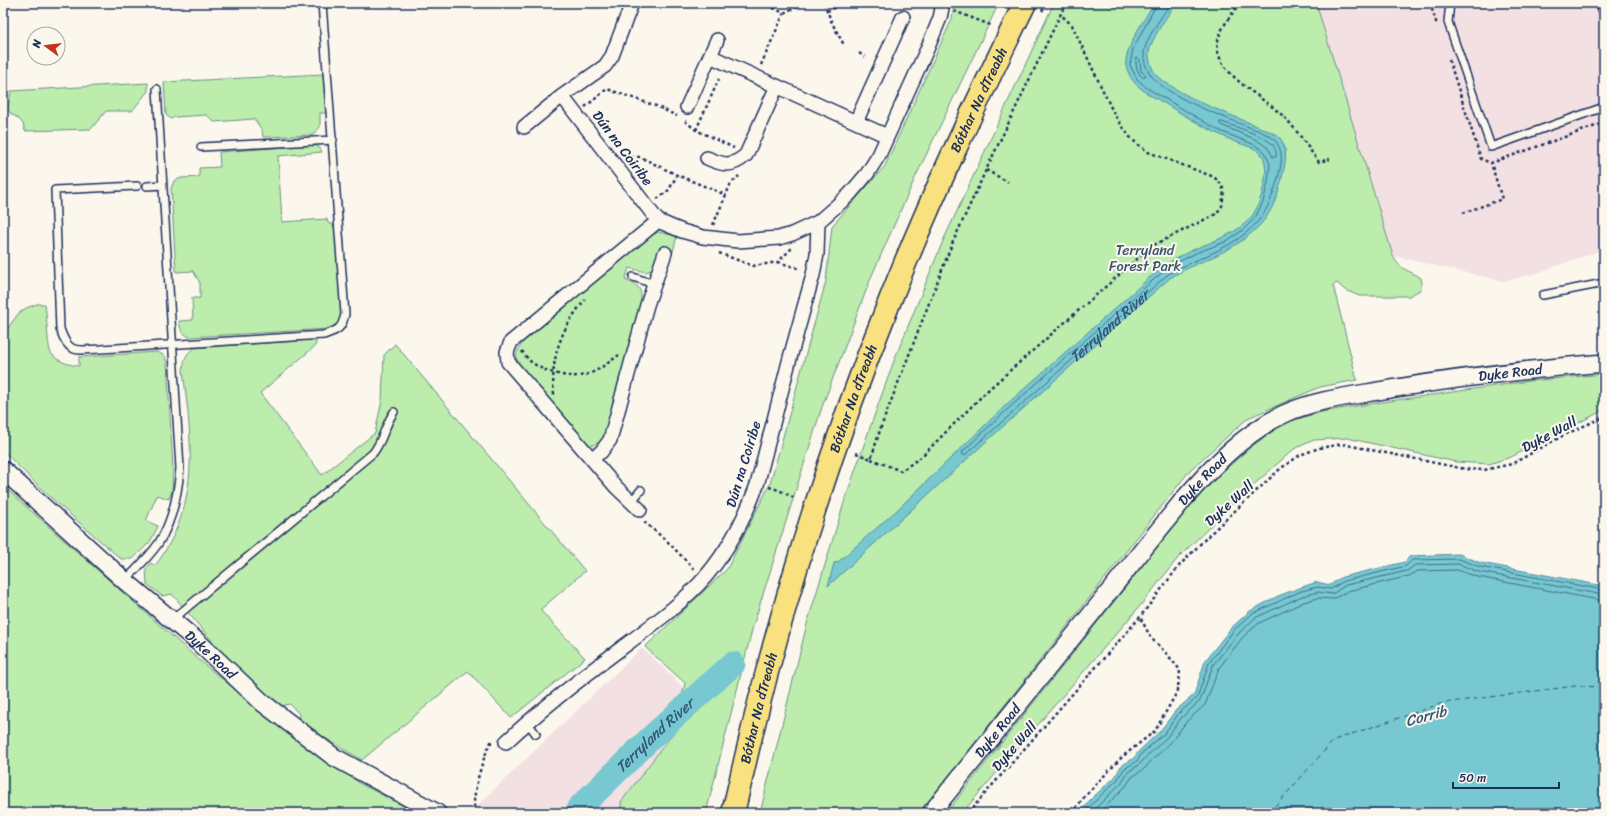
<svg xmlns="http://www.w3.org/2000/svg" width="1607" height="816" font-family="Sriracha,sans-serif">
  <rect width="100%" height="100%" fill="#fbf7ec"/>
  <filter id="ink" filterUnits="userSpaceOnUse"><feTurbulence type="fractalNoise" baseFrequency=".025" numOctaves="2"/><feDisplacementMap in="SourceGraphic" scale="8" xChannelSelector="R" yChannelSelector="G"/><feConvolveMatrix kernelMatrix="1 2 1 2 8 2 1 2 1" color-interpolation-filters="sRGB"/></filter>
  <g filter="url(#ink)">
    <path fill="#f3e0e2" d="M1316 3H1604V249L1534 274 1503 281 1393 256Z
      M642 648 687 691 682 726 620 813H482L476 807Z"/>
    <path fill="#bcedad" stroke="#6c8e86" d="M954 3H999L915 178 872 275 822 407 753 626 706 813H621V802L674 732 685 683 645 647 727 569 770 484 826 281 832 226 885 166 952 19Z
      M1054 3H1316L1393 256C1400 271 1410 270 1421 278L1422 284 1420 290 1409 296H1359L1345 290 1337 283 1333 285 1357 380 1320 387 1248 418 1191 469 920 813H760L807 624 842 509 868 433 895 358 943 241Z
      M324 74 327 113H320V127L313 135 263 137 262 130 254 119 214 122 207 115 175 117 171 119 166 115 164 82Z
      M148 83V91L132 111H106L91 129 25 131 23 124 18 118 11 114 8 109 11 91Z
      M315 145 320 148 322 152 278 156 282 222 327 219V222L333 225 336 232 341 315C340 324 336 327 328 329L190 337C182 334 180 329 179 321L193 320 192 298H200V283L193 271 176 272 171 188 174 181 181 178 199 177V168L220 167 219 152Z
      M658 232 677 236 673 252 661 249 653 269 646 272 629 268 625 280C636 285 642 286 641 300L606 435C599 443 596 446 585 445L518 364C514 354 518 350 523 342L648 237Z
      M37 304H45C47 315 47 345 51 353 57 362 70 365 79 366V357L157 352 165 356 167 363 173 468 172 490 169 499 157 495 146 521 158 526 150 542 133 559H121L49 496 3 451V335L18 314 26 308Z
      M311 340 316 342V344L314 347 260 393 322 475 375 433 382 400 384 355 395 344 585 571 540 610 585 658 511 718 468 671 362 760 298 722 299 714 290 704 280 706 243 677 172 594 162 596 147 584 146 569 151 563 155 566C201 504 192 443 183 371 184 361 185 354 194 348Z
      M1604 374V410L1511 457 1489 464 1456 462 1347 438 1314 440 1294 449 1241 496 1178 558 1140 606 962 813H946L1193 502 1219 475 1252 446 1284 423 1321 412 1376 403 1529 381Z
      M3 486 199 660 292 736 361 784 417 813H3Z"/>
    <path fill="#77c8d0" stroke="#528ba2" d="M1154 3H1176C1169 14 1147 44 1149 56 1150 64 1153 72 1159 78 1162 81 1167 83 1171 86 1195 102 1224 112 1250 123 1258 127 1274 132 1280 138 1290 151 1284 168 1281 182 1275 205 1268 220 1249 235 1226 255 1195 262 1170 278L989 439 828 586 834 563 838 562 897 510 1007 404 1149 278C1163 266 1178 256 1195 249 1215 240 1238 234 1252 216 1261 204 1271 168 1262 155 1257 147 1242 145 1233 141 1209 130 1186 117 1164 103 1153 97 1142 91 1134 82 1131 79 1127 70 1126 66 1123 50 1146 17 1154 3Z
      M1459 554 1481 563 1604 586V813H1080L1090 800 1115 777 1121 766 1134 758 1139 751 1160 731 1176 710 1194 695 1205 661 1231 628 1250 611 1278 596 1299 588 1317 582 1330 585 1342 577 1405 562 1410 556Z"/>
    <g fill="none" stroke-linecap="round" stroke-linejoin="round">
      <g stroke="#406c8c" stroke-width="1">
        <path id="s1" d="M1157 3 1133 49 1130 65 1137 79 1147 88 1218 130 1255 145 1265 152 1270 164 1268 182 1263 202 1255 218 1243 230 1225 242 1196 253 1169 267 1152 281 1010 407 962 452 963 455H965L1167 275C1193 259 1224 252 1247 232 1266 216 1271 201 1278 178 1281 166 1284 154 1277 143 1273 135 1254 129 1246 126 1221 116 1175 99 1156 81 1149 74 1143 63 1144 54 1145 39 1163 15 1171 3"/>
        <path d="M1138 58 1140 60 1141 71 1146 75 1144 78C1139 76 1135 66 1136 59Z"/>
        <path d="M1220 122H1222C1233 126 1266 136 1273 145 1275 148 1277 153 1276 157H1273L1268 148 1257 140 1221 125Z"/>
        <path d="M1085 813 1093 803 1117 780 1124 769 1137 761 1142 753 1164 734 1179 713 1197 698 1209 663 1234 630 1252 614 1301 591 1318 587 1331 589 1344 581 1406 566 1412 560 1459 559 1480 567 1604 590"/>
        <path d="M1091 813 1121 783 1128 772 1140 764 1146 757 1167 737 1182 717 1200 701 1213 665 1238 634 1255 618 1302 596 1318 592 1332 594 1346 585 1407 571 1415 565 1458 564 1479 572 1604 595"/>
        <path d="M1099 813 1125 787 1132 777 1144 769 1151 761 1171 742 1187 721 1205 705 1219 668 1242 638 1259 623 1304 602 1318 598 1333 599 1348 591 1409 576 1418 571 1457 570 1478 577 1604 601"/>
      </g>
      <path stroke="#77c8d0" stroke-width="25" id="s2" d="M579 808 654 735 733 664"/>
      <path stroke="#32557a" stroke-width="1" stroke-dasharray="5 4" stroke-linecap="butt" d="M1269 813 1334 740 1443 703 1575 686 1604 687"/>
      <g stroke="#1b2f5e" stroke-width="10">
        <path id="service" d="M1450 3 1448 22 1491 147 1604 107
          M1600 3 1604 15
          M201 147 333 140
          M137 186 55 190 60 329C69 355 76 350 101 349L324 335C338 330 342 329 345 314L322 3
          M147 186 163 185
          M633 277 654 284
          M1543 295 1604 283
          M632 501 641 490
          M125 581C136 569 149 557 158 544 173 521 178 494 180 468L157 89
          M172 620 373 453C383 441 385 424 394 412
          M527 722 536 734"/>
      </g>
      <g stroke="#1b2f5e" stroke-width="16">
        <path id="minor" d="M710 56 887 136
          M562 96 658 221 682 231 703 237 738 241 779 238 792 234 818 222 849 195 867 174 879 155 928 47 940 18 943 3
          M687 107 717 40
          M856 122 903 17
          M524 127 562 96 605 66 612 56 632 3
          M707 158C723 165 731 168 746 155L777 86
          M591 458 601 452 610 440 647 305 665 253
          M640 510 616 487 508 362 507 352 511 342 658 221
          M506 742C541 709 580 679 619 650 647 629 675 609 699 584 725 556 744 521 757 485L791 354 813 275 817 254 818 222"/>
      </g>
      <g stroke="#1b2f5e" stroke-width="20">
        <g id="tertiary">
          <path id="s3" d="M3 470 125 581 198 642 263 703 334 757 437 813"/>
          <path id="s4" d="M931 813 1183 500C1212 467 1244 433 1284 414 1315 400 1351 396 1384 390 1457 378 1530 369 1604 363"/>
        </g>
      </g>
      <g stroke="#1b2f5e" stroke-width="25">
        <g id="trunk">
          <path id="s5" d="M733 813C745 762 756 712 770 661 802 540 842 420 889 303 929 201 977 101 1025 3"/>
        </g>
      </g>
      <path stroke="#1b2f5e" stroke-width="2.5" stroke-dasharray="3 3" stroke-linecap="butt" d="M824 3 832 23 844 45
        M1240 3C1231 16 1214 34 1218 52 1224 79 1267 99 1285 118 1298 131 1308 148 1319 162L1330 159
        M1430 3 1437 25
        M827 11 847 3
        M954 11 993 26
        M1042 11 1047 3
        M784 13 806 3
        M859 53 865 57
        M1449 60 1481 159 1491 163 1604 123
        M761 65 784 13 769 6V3
        M585 107 607 89 656 106 677 116
        M685 121 696 130 734 148
        M696 130 719 79
        M625 157H640L677 175 726 195
        M986 170 1008 182
        M657 199 669 190 677 175
        M1463 213 1502 199 1491 163
        M713 225 731 183 739 176
        M719 253 753 266 778 262 792 248
        M778 262 801 269
        M522 351C524 354 527 358 530 361 543 372 568 379 585 375 597 372 609 362 619 355
        M554 395C550 358 561 328 585 300
        M856 453 871 459 881 427 952 244 986 170 1066 3
        M871 459 901 471 921 457 989 389 1152 246 1216 214 1222 206 1224 191 1221 184 1214 177 1148 152 1136 143 1129 136 1114 114 1072 25 1060 14
        M769 487 779 490 796 499
        M644 522 667 541 694 569
        M477 813C476 810 474 807 474 804 474 787 484 753 493 739
        M968 813 1140 617 1179 566 1209 535 1280 469 1300 455 1319 448 1342 444 1465 469 1484 470 1512 464 1564 435 1604 417
        M1072 813 1085 796 1122 757 1155 731 1176 694 1179 682 1180 670 1167 654 1151 638 1140 617"/>
      <use href="#service" stroke="#fbf7ec" stroke-width="7"/>
      <use href="#minor" stroke="#fbf7ec" stroke-width="13"/>
      <use href="#tertiary" stroke="#fbf7ec" stroke-width="17"/>
      <use href="#trunk" stroke="#fae180" stroke-width="22"/>
    </g>
  </g>
  <g text-anchor="middle" stroke-width="4" stroke-linejoin="round" paint-order="stroke">
    <g font-size="14" fill="#1b2f5e" stroke="#fbf7ec">
      <text dy="5" stroke="none"><textPath href="#s5" startOffset="756">Bóthar Na dTreabh</textPath></text>
      <text transform="translate(623 148) rotate(53)" y="5">Dún na Coiribe</text>
      <text dy="5" stroke="none"><textPath href="#s4" startOffset="766">Dyke Road</textPath></text>
      <text dy="5" stroke="none"><textPath href="#s5" startOffset="432">Bóthar Na dTreabh</textPath></text>
      <text transform="translate(1549 434) rotate(-28)" y="5">Dyke Wall</text>
      <text transform="translate(743 464) rotate(-73)" y="5">Dún na Coiribe</text>
      <text dy="5" stroke="none"><textPath href="#s4" startOffset="430">Dyke Road</textPath></text>
      <text transform="translate(1229 503) rotate(-42)" y="5">Dyke Wall</text>
      <text dy="5" stroke="none"><textPath href="#s3" startOffset="278">Dyke Road</textPath></text>
      <text dy="5" stroke="none"><textPath href="#s5" startOffset="108">Bóthar Na dTreabh</textPath></text>
      <text dy="5" stroke="none"><textPath href="#s4" startOffset="106">Dyke Road</textPath></text>
      <text transform="translate(1014 746) rotate(-49)" y="5">Dyke Wall</text>
    </g>
    <g font-size="14" fill="#3b556e" stroke="#fbf7ec">
      <text x="1145" y="255">Terryland<tspan x="1145" dy="16">Forest Park</tspan></text>
    </g>
    <g font-size="15" font-style="italic" fill="#32557a" stroke="#fbf7ec">
      <text dy="5" stroke="none"><textPath href="#s1" startOffset="878">Terryland River</textPath></text>
      <text transform="translate(1426 716) rotate(-15)" y="5">Corrib</text>
      <text dy="5" stroke="none"><textPath href="#s2" startOffset="105">Terryland River</textPath></text>
    </g>
  </g>
  <rect width="1607" height="816" fill="none" stroke="#fbf7ec" stroke-width="16"/>
  <rect x="8" y="8" width="1591" height="800" fill="none" stroke="#1b2f5e" stroke-width="1.5" filter="url(#ink)"/>
  <g transform="translate(46 46) rotate(285)"><circle r="19" fill="#fbf7ec" stroke="#a1a7b3"/>
  <path d="M0-3L7 15L0 10L-7 15Z" fill="#c8321e"/>
  <text y="-6" font-size="11" font-weight="bold" text-anchor="middle" fill="#1b2f5e">N</text>
  </g>
  <path d="M1453 782v6h106v-6" fill="none" stroke="#1b2f5e" stroke-width="2"/>
  <text x="1459" y="782" font-size="12" fill="#1b2f5e" stroke="#fbf7ec" stroke-width="3" paint-order="stroke">50 m</text>
</svg>
